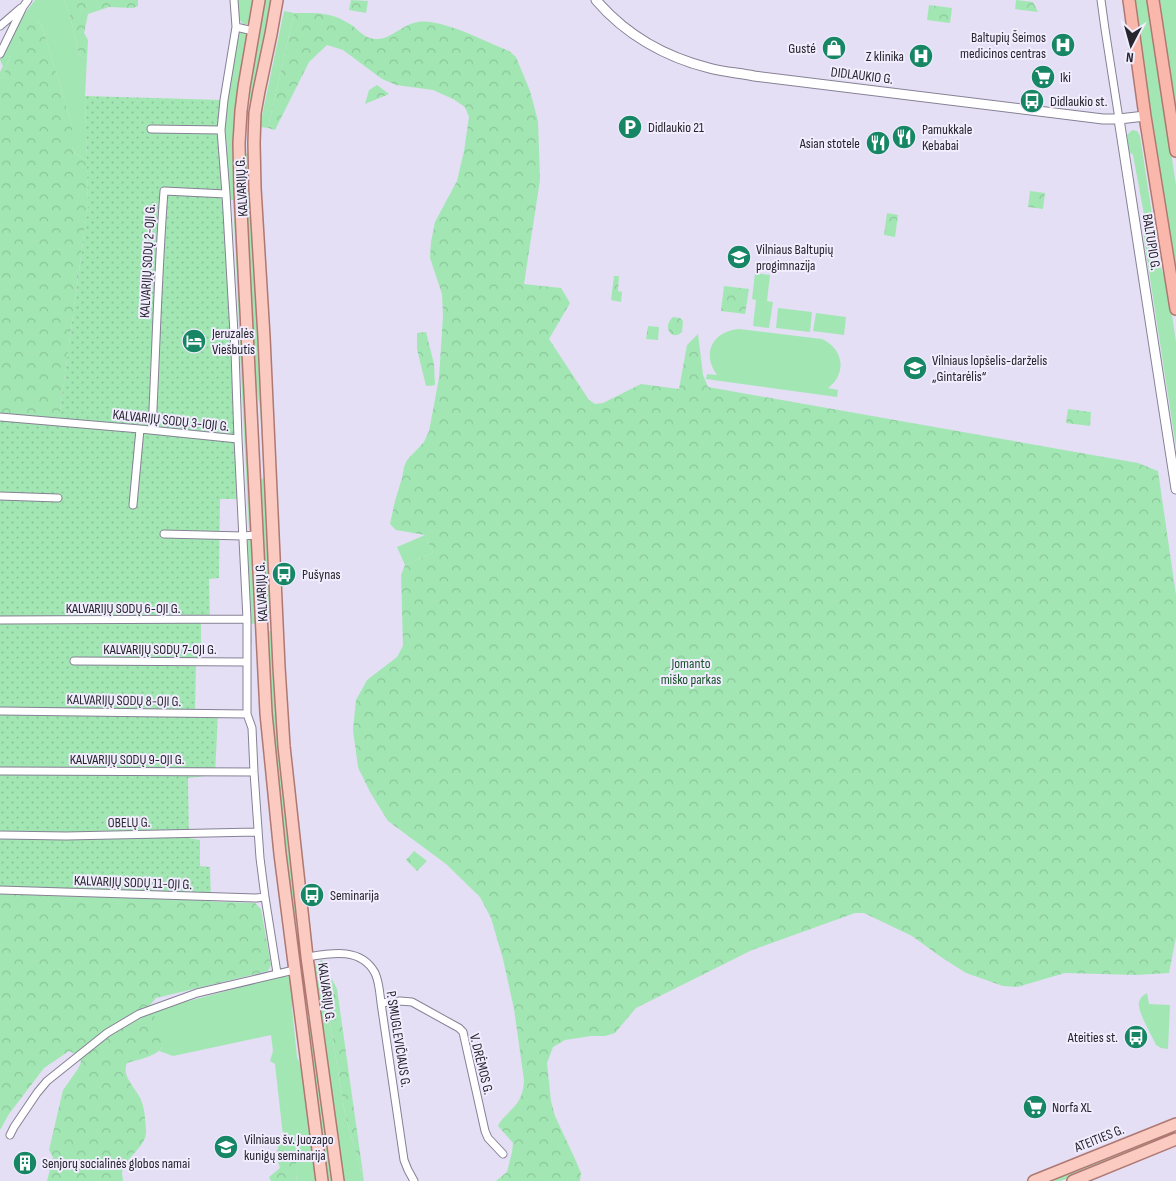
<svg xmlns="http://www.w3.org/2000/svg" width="1176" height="1181" font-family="'Sofia Sans Condensed',sans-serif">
  <defs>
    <pattern id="forest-crowns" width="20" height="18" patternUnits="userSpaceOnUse" patternTransform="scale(1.25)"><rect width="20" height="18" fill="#a2e7b3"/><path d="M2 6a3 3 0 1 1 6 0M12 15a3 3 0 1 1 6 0" fill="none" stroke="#8bc69a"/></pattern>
    <pattern id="garden-dots" width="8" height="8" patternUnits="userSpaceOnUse" patternTransform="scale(1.25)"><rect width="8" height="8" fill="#a2e7b3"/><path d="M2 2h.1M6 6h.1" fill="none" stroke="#8bc69a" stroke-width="1.8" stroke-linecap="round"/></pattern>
  </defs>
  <rect width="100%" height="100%" fill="#e4dff4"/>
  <path fill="#a2e7b3" d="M35 0H64L69 12 79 54 82 57 87 58 85 96 87 160 80 157 75 153 72 147V125L42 26 38 22 10 55 3 78 0 77V72L3 66 0 60 20 20Z
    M238 0H255L251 22 244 25 239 19Z
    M264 0H271L252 100 248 131H247L250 103V78Z
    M1134 0H1148L1176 185V272Z
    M1160 0H1176V114Z
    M284 11 294 13 268 128 261 127 262 116Z
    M243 31 248 35 239 84 243 344 240 345 233 200H230L225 124 227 94 239 34Z
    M1132 130 1137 131 1140 136 1160 266 1167 281 1176 342V447L1144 239 1145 220 1133 155 1129 152 1127 135Z
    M246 153 249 154 265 466 264 467 260 409 254 374 244 155Z
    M755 273 770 275 767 301 773 302 769 328 753 326 756 300 752 299Z
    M778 308 812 312 810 332 776 328Z
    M816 313 846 317 844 335 813 331Z
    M739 329 822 339C844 349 847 374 828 388L838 390 837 397 706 379 707 374 717 375C701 353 713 331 739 329Z
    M240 354 243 355 251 530H249Z
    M263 478 266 481 273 622H267L259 481Z
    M425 535 433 553 405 565 397 547Z
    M248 538 254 540 258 623 251 624 252 645 250 643 245 541Z
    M267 631H273L298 930 293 913 277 789 270 693Z
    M315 964 329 1015 345 1114 364 1181H342L321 1020Z
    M284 976 292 977 293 989 292 1008 297 1057 305 1077 318 1181H296L297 1174 286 1132 283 1136 275 1064 270 1061 273 1051 271 1035 173 1056 159 1051 163 1047 150 1005 154 1010Z
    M302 986H304L308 1017 314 1033 333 1181H327Z
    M1147 993 1149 1004 1170 1005 1168 1049 1161 1048 1156 1045C1152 1035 1137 1012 1139 1002 1140 998 1143 995 1147 993Z
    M1161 1136 1162 1138 1109 1159 1094 1168 1061 1181H1054V1178Z"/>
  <path fill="url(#forest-crowns)" d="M64 0H138V6L133 8 109 7 88 14 84 33 88 40 87 58 82 57 79 54 69 12Z
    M351 0 368 1 366 13 349 10Z
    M1016 0 1033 2 1038 12 1015 9Z
    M929 5 952 8 950 23 927 20Z
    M294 13C307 13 320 12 333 16 339 18 347 22 353 26 360 32 366 39 376 39 390 40 403 24 418 22 441 18 486 42 509 51L516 57 530 91 538 121 540 180 524 284 561 288 570 303 549 339 589 400 595 404 603 403 641 384 679 389 687 345 698 334 703 375 708 387 1138 463 1158 471 1176 595V937L1169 973 1136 975 1065 973 1017 987 1003 986 966 973 941 957 912 936 864 913H855L752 950 636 1008 615 1033 605 1036H591L565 1040 553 1047 547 1063 551 1101 555 1116 575 1159 581 1173 580 1181H496L507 1172 512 1152 513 1143 498 1126C501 1119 506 1116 511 1110 520 1102 524 1091 524 1080L514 1009 503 959 491 918 480 897 446 864 388 821 370 792 358 767 353 730 356 700 367 680 397 657 403 646 401 575 405 565 433 553 425 535 396 530 390 524 395 501 402 478 404 467 407 460 424 442 429 431 439 378 443 315 442 294 430 258 431 242 435 222 457 181 464 151 469 117 465 107 453 99 433 90 396 85 382 79 343 50 327 45 309 62 275 130 268 128Z
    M38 22 42 26 72 125V147L75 153 80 157 87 160 88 205 59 418 0 416V77L3 78 10 55 26 24Z
    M377 85 389 94 365 104 369 90Z
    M1030 191 1045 193 1043 209 1028 207Z
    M887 213 898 215 895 237 884 235Z
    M614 276H619L618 291 622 292 621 302 611 300Z
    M724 286 749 289 745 314 721 311Z
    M673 317 680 318 683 321 682 332C671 342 662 326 673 317Z
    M648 326 659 327 658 340 646 339Z
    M426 332 434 364 435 385 426 386 417 349V333Z
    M1068 409 1091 412 1090 426 1066 423Z
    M414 851 427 861 417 871 406 860Z
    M0 894 255 903 261 909 271 965 268 971 156 998 150 1005 165 1042C161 1056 140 1059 127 1063 121 1076 135 1087 140 1098 145 1108 145 1119 146 1129 148 1147 125 1156 122 1173 122 1176 123 1178 123 1181H47L53 1157 49 1150 63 1090 78 1069 81 1062 79 1056 69 1051 44 1068 9 1114 0 1130Z
    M322 960 337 989 364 1181 345 1114 329 1015 315 964Z
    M286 1132 290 1133 294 1139 297 1174 296 1181H271L269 1177 280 1168 276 1155 280 1140Z"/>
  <path fill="url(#garden-dots)" d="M85 96 222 100 233 398 239 499H220L219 578 209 579 210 622 201 623V664H196L195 711 218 712 215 775 188 778 189 838 200 840V866L210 867 211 902 0 894V416L59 418 88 205Z"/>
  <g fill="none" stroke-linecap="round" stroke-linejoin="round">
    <g stroke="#868195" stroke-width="9">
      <path id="minor" d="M1101 0 1105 29 1119 119
        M0 26 21 8
        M236 27 253 31
        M0 54 23 7 28 0
        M151 129 221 130 224 100 236 27 234 0
        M226 194 235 351
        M0 417 140 429 238 439 235 351H248
        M152 430C156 350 158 270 164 191L226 194 221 130
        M238 439 247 619V714L252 728 254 772 260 858 265 897 277 973
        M0 496 58 498
        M133 505 140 429
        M164 534 243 536 257 535
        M0 620 247 619
        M74 661 246 662
        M0 711 247 714
        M0 771 254 772
        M0 835 66 836 258 832
        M0 890 256 898 265 897
        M307 957C331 953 361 947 375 973 379 981 380 994 381 1003L404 1160 408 1170 414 1181
        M381 1003 400 1001 412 1002 459 1028 463 1032 485 1131 488 1138 503 1154
        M10 1135 14 1127 37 1093 47 1081 107 1033 139 1014 197 993 294 970"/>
    </g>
    <g stroke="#868195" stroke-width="11">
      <path id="tertiary" d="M596 0C625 34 665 57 709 68 724 72 739 73 754 76L1103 119H1119L1145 116
        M1119 119 1176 489"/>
    </g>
    <g stroke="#af7872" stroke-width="14">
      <path id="primary" d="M259 0 244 87 241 111 239 143 240 190 266 713 280 854 322 1181
        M277 0 271 34 259 91 255 113 254 143 255 188 264 337 279 667 284 746 307 957 338 1181
        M1034 1181 1176 1124
        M1073 1181 1176 1139"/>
    </g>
    <g stroke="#af7872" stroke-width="14">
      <path id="trunk" d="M1129 0 1145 116 1176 309
        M1153 0 1176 151"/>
    </g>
    <use href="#minor" stroke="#fff" stroke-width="7"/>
    <use href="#tertiary" stroke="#fff" stroke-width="9"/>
    <use href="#primary" stroke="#fbcac1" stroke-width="11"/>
    <use href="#trunk" stroke="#fab8ac" stroke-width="11"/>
  </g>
  <defs>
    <g id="hospital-disc" transform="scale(1.25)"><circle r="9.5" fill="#168664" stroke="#f1edfe"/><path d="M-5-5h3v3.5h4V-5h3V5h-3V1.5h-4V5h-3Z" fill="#fff"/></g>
    <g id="shop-disc" transform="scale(1.25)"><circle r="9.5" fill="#168664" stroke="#f1edfe"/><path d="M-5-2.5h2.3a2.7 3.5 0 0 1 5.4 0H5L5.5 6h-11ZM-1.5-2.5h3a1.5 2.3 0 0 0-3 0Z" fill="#fff"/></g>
    <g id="supermarket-disc" transform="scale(1.25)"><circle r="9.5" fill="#168664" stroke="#f1edfe"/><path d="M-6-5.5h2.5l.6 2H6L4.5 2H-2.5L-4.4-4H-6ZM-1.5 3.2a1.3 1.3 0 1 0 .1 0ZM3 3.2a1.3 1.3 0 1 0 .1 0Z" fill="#fff"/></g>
    <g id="bus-disc" transform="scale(1.25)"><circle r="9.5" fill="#168664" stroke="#f1edfe"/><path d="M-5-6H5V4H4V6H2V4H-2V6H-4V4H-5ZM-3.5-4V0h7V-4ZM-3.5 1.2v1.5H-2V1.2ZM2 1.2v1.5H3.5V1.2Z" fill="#fff"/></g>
    <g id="parking-disc" transform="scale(1.25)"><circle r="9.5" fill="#168664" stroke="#f1edfe"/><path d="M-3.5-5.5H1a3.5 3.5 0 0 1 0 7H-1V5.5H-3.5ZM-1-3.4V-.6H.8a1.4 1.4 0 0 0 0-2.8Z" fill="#fff"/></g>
    <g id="restaurant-disc" transform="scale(1.25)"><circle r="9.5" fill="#168664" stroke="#f1edfe"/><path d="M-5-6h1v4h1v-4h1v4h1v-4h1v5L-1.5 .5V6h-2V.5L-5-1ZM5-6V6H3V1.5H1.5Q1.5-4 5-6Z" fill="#fff"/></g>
    <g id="school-disc" transform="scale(1.25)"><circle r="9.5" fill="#168664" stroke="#f1edfe"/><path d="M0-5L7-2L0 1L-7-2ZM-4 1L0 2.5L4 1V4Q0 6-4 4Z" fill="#fff"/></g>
    <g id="hotel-disc" transform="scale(1.25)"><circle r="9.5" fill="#168664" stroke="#f1edfe"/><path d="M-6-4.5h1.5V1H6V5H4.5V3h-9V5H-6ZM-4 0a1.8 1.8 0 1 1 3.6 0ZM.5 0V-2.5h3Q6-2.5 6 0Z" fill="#fff"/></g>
    <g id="university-disc" transform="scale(1.25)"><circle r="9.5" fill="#168664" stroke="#f1edfe"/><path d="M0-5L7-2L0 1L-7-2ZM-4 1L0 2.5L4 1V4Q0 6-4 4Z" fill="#fff"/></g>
    <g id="building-disc" transform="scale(1.25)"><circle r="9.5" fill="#168664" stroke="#f1edfe"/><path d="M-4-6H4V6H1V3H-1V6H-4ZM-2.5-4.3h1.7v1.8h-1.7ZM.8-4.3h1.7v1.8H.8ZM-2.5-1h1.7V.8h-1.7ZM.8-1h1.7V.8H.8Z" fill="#fff"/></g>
  </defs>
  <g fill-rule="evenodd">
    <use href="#hospital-disc" x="1063" y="45"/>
    <use href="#shop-disc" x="834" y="48"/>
    <use href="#hospital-disc" x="921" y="56"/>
    <use href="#supermarket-disc" x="1043" y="77"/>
    <use href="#bus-disc" x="1032" y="101"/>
    <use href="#parking-disc" x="630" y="127"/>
    <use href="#restaurant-disc" x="904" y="137"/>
    <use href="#restaurant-disc" x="878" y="143"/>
    <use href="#school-disc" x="739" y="257"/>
    <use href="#hotel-disc" x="194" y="341"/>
    <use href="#school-disc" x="915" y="368"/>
    <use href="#bus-disc" x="284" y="574"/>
    <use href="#bus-disc" x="312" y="895"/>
    <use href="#bus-disc" x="1136" y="1037"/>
    <use href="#supermarket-disc" x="1035" y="1107"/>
    <use href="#university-disc" x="226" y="1147"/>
    <use href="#building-disc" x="25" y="1163"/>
  </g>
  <g text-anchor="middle" stroke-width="4" stroke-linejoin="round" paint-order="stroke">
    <g font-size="14" fill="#26242c" stroke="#f1edfe" text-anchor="start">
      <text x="1046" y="42" text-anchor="end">Baltupių Šeimos<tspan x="1046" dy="16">medicinos centras</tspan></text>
      <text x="816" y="53" text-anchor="end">Gusté</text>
      <text x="904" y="61" text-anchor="end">Z klinika</text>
      <text x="1060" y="82">Iki</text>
      <text x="1050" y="106">Didlaukio st.</text>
      <text x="648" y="132">Didlaukio 21</text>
      <text x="922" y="134">Pamukkale<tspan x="922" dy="16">Kebabai</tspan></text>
      <text x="860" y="148" text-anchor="end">Asian stotele</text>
      <text x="756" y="254">Vilniaus Baltupių<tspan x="756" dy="16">progimnazija</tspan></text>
      <text x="212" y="338">Jeruzalės<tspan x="212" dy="16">Viešbutis</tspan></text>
      <text x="932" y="365">Vilniaus lopšelis-darželis<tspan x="932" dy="16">„Gintarėlis“</tspan></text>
      <text x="302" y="579">Pušynas</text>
      <text x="330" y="900">Seminarija</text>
      <text x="1118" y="1042" text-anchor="end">Ateities st.</text>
      <text x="1052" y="1112">Norfa XL</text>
      <text x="244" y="1144">Vilniaus šv. Juozapo<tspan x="244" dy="16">kunigų seminarija</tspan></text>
      <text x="42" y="1168">Senjorų socialinės globos namai</text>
    </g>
    <g font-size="14" fill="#26242c" stroke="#f1edfe">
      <text transform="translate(862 75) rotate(7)" y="5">DIDLAUKIO G.</text>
      <text transform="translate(241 187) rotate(-93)" y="5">KALVARIJŲ G.</text>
      <text transform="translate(1152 242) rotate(81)" y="5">BALTUPIO G.</text>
      <text transform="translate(147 261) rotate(-87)" y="5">KALVARIJŲ SODŲ 2-OJI G.</text>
      <text transform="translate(171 420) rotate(6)" y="5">KALVARIJŲ SODŲ 3-IOJI G.</text>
      <text transform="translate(261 592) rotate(-93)" y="5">KALVARIJŲ G.</text>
      <text x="123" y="613">KALVARIJŲ SODŲ 6-OJI G.</text>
      <text x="160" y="654">KALVARIJŲ SODŲ 7-OJI G.</text>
      <text transform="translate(124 700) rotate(1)" y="5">KALVARIJŲ SODŲ 8-OJI G.</text>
      <text x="127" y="764">KALVARIJŲ SODŲ 9-OJI G.</text>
      <text transform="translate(129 822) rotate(-1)" y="5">OBELŲ G.</text>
      <text transform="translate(133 882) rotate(2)" y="5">KALVARIJŲ SODŲ 11-OJI G.</text>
      <text transform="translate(327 992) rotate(82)" y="5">KALVARIJŲ G.</text>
      <text transform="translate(399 1039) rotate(81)" y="5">P. SMUGLEVIČIAUS G.</text>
      <text transform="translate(482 1064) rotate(76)" y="5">V. DRĖMOS G.</text>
      <text transform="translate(1099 1138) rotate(-22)" y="5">ATEITIES G.</text>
    </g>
    <g font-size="14" fill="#18512c" stroke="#f1edfe">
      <text x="691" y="668">Jomanto<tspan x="691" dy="16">miško parkas</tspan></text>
    </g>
  </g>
  <g transform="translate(1131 45) rotate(186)" stroke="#f1edfe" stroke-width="4" paint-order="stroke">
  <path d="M0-4L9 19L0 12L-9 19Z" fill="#26242c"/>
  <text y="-8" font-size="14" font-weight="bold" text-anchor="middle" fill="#26242c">N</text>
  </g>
</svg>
